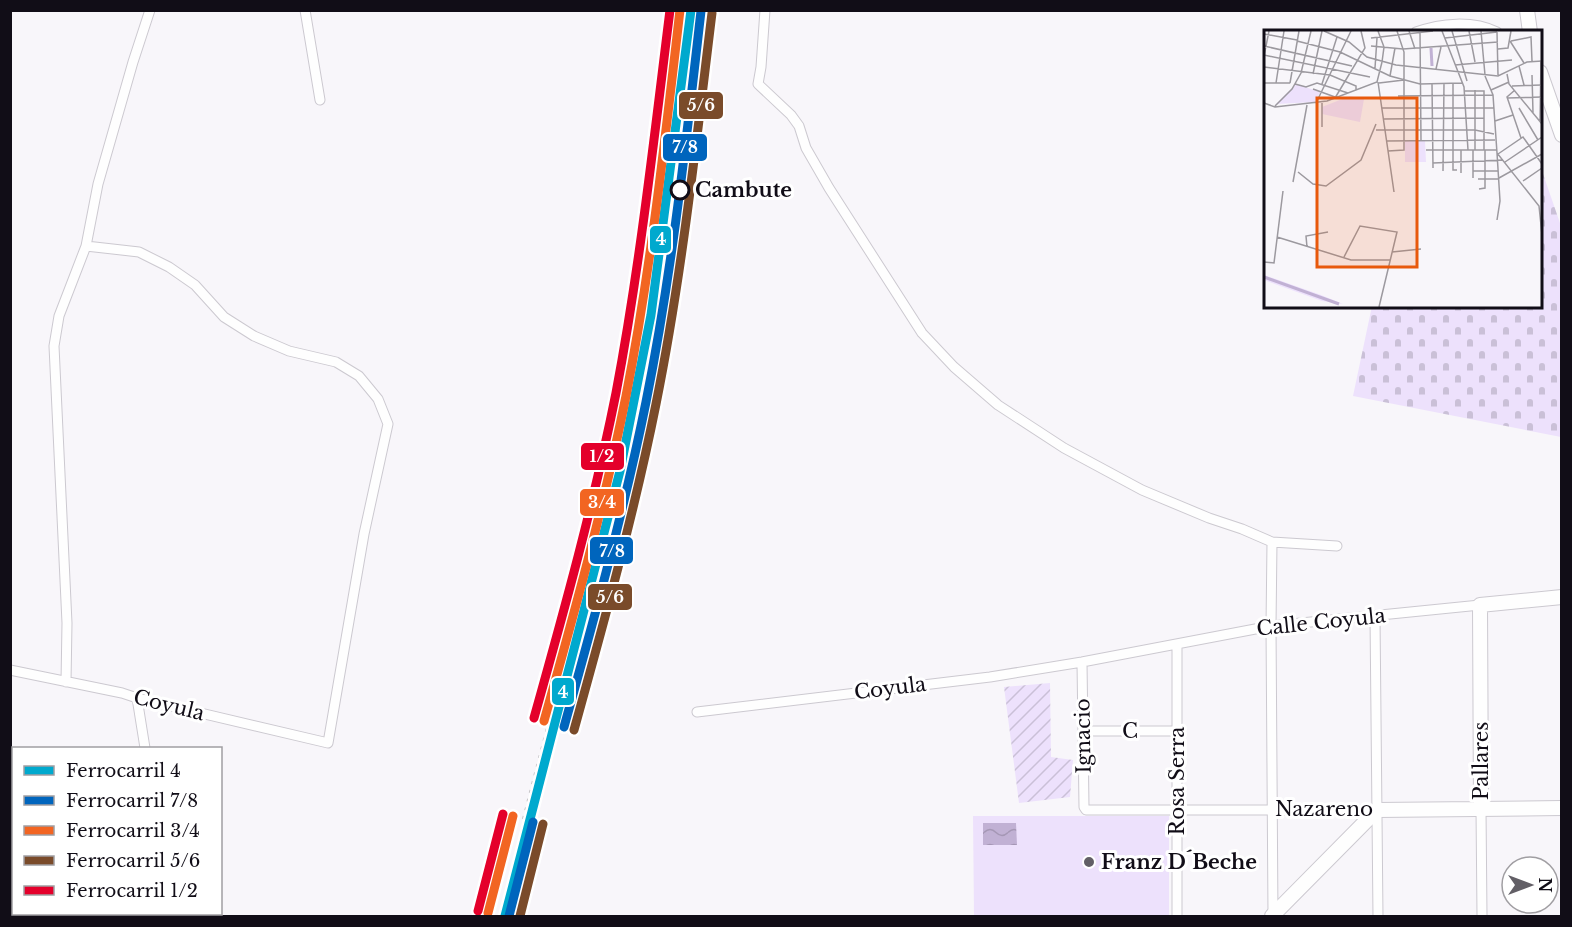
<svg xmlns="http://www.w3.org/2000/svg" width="1572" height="927" font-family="'Libre Baskerville',serif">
  <defs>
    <pattern id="cemetery-stones" width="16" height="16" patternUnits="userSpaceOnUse" patternTransform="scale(1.5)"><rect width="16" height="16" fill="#ede1fc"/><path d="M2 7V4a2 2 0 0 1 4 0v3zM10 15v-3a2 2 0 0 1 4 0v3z" fill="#cac0d7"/></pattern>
    <pattern id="garden-furrows" width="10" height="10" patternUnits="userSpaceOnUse" patternTransform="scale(1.5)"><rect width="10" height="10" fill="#ede1fc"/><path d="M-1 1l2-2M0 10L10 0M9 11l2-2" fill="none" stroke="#cac0d7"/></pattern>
    <pattern id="water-waves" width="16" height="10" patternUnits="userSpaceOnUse" patternTransform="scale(1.5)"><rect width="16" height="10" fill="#c1b1d4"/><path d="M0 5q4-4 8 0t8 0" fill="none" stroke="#a597b5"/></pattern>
  </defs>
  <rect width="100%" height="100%" fill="#f8f6fa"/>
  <path fill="url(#cemetery-stones)" d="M1541 168 1561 226V437L1353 396 1372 306H1540Z"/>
  <path fill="#ede1fc" d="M973 816H1169V916H974Z"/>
  <path fill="url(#garden-furrows)" d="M1050 683 1051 757 1073 760 1070 797 1019 803 1004 687Z"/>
  <path fill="url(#water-waves)" d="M983 823H1016L1017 845H983Z"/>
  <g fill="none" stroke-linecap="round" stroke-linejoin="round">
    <g stroke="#ccc9d0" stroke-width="11">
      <path id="street" d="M305 10 320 100
        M765 10 761 67 758 84 791 115 799 126 806 148 829 188 922 333 954 367 998 405 1064 448 1142 490 1209 518 1242 529 1272 542 1337 546
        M1416 32C1441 23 1472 20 1497 32
        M1272 542 1271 626 1273 916
        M1375 616 1378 916
        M1082 662 1084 807 1086 810H1377
        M10 670 122 693 137 698 328 743 364 534 388 424 378 399 359 376 336 362 289 351 254 336 224 317 195 285 169 267 139 252 86 246
        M66 682 67 623 54 346 59 316 86 246 98 184 133 62 150 10
        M137 698 145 748
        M697 712 990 677 1082 662 1271 626 1480 605
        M1083 731H1177
        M1481 809 1482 916
        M168 916V914
        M1177 916V645"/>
    </g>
    <g stroke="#ccc9d0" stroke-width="16">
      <path id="secondary" d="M1527 10 1530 32
        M1540 72 1562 135
        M1481 809 1480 605 1562 597
        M1272 916 1377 810 1562 808"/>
    </g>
    <use href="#street" stroke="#fefefe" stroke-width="9"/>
    <use href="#secondary" stroke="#fefefe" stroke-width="14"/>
    <path stroke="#c2c0c3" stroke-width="2" stroke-dasharray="3 6" stroke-linecap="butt" d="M523 819C559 679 600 539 630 397 656 270 668 139 684 10"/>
    <g stroke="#fff" stroke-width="14">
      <path id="rail-1" d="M505 916 620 471 651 315 691 10"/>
    </g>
    <g stroke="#fff" stroke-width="14">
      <path id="rail-2" d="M564 727C594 619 624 511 646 402 672 273 686 142 701 11
        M509 916 533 822"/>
    </g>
    <g stroke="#fff" stroke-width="14">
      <path id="rail-3" d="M544 721C574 614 604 506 626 396 651 269 665 139 680 10
        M488 913 513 816"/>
    </g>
    <g stroke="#fff" stroke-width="14">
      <path id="rail-4" d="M574 730C604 622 634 514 656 404 682 275 696 143 712 13
        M520 916 543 824"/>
    </g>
    <g stroke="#fff" stroke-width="14">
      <path id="rail-5" d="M534 718C564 611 594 503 616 393 640 266 654 138 670 10
        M478 911 503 814"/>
    </g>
    <use href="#rail-1" stroke="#00a9ce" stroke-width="9"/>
    <use href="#rail-2" stroke="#0065bd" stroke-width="9"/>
    <use href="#rail-3" stroke="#f26522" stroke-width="9"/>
    <use href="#rail-4" stroke="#7a4b2a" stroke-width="9"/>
    <use href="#rail-5" stroke="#e4002b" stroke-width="9"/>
  </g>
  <circle fill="#fff" stroke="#110d17" stroke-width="3" cx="680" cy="190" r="9"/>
  <circle fill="#625f66" stroke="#fff" stroke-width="2" cx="1089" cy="862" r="6"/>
  <g text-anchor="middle" stroke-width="6" stroke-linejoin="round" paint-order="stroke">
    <g font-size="20" font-weight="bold" fill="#110d17" stroke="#fff" text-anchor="start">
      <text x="695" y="197">Cambute</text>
    </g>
    <g font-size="20" fill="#110d17" stroke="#fff">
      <text transform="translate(1321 622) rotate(-6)" y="7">Calle Coyula</text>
      <text transform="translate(890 688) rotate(-7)" y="7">Coyula</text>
      <text transform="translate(169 705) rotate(14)" y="7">Coyula</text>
      <text x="1130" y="738">C</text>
      <text transform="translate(1083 736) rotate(-91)" y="7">Ignacio</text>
      <text transform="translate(1481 761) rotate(-90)" y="7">Pallares</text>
      <text transform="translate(1177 781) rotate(-90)" y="7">Rosa Serra</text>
      <text x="1324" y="816">Nazareno</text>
    </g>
    <g font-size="20" font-weight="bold" fill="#110d17" stroke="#fff" text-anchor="start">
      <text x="1101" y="869">Franz D´Beche</text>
    </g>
  </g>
  <g transform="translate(1264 30)">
    <rect width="278" height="278" fill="#f8f6fa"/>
    <path d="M0 245 57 265 79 274 58 271 0 250Z" fill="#ede1fc"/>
    <path d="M32 54 56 62 51 72 12 74ZM86 66 100 69 96 92 58 84V77Z" fill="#ede1fc"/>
    <path d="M141 111H161L162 132H141Z" fill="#ede1fc"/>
    <path fill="none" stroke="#c1b1d4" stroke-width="3" d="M167 18 168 36M0 247 75 274"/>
    <path fill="none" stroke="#9c999f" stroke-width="1.5" d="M60 1 85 12 103 27 132 35 234 46 263 32 278 31M114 1 120 17 118 32M145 1 151 19M178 1 200 57 204 120M188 1 203 51M205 1 211 32M217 1 221 45M156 2 157 111M233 2 234 45M0 4 33 10M107 8 169 1M181 8 233 2M33 11 76 22 126 46 156 54 198 53M246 11 260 33M247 11 267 7 268 31M0 16 88 36M107 16 139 19 234 12M234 19 244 18 247 1M0 25 106 47M0 26 5 1M191 35 248 30M255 36 260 55M0 37 66 45 92 56V60M111 38 113 8M172 39 177 17M49 44 58 1M243 44 245 54 278 94M268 45 269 83M126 46 131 18M221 46 229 65 233 123 275 176 278 205M114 52 130 162M0 53H26M12 53 20 1M26 53 35 1M115 53 140 50M189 53V140H193M31 54 42 57 53 53 84 63M58 54 73 7M168 54 169 138M248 56 278 55M49 59 71 67M211 60V120M227 60 245 52M251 60 243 67 257 108M200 61H220V120M134 66 229 65M71 68 101 18 97 1M243 68 278 67M0 73 11 77 63 71 113 52 118 32M52 73 87 1M11 76 28 59 37 43 47 1M118 78H230M255 78 274 110M119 89 220 88M231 91 249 85M276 92 277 31M58 97V73M112 100H211L230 104M122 111 231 110M162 120H233M209 120V148M124 121 140 120V22L133 1M234 124 259 107 278 134M241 132 278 107M169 133 239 130M179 141 180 53M209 141H234M34 142 49 154 62 156 97 130 112 94M197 143V120M235 148 278 124M214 149H235M259 151 278 138M29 152 43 75M215 159 221 158V120M233 190 236 171 233 123M13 207 87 230H126M43 217 42 206 64 202M128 222 157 219M80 227 96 196 133 202 115 277M0 232 10 233 19 161"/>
    <path fill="#e8590c" fill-opacity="0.15" stroke="#e8590c" stroke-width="3" d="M53 68H153V237H53Z"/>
    <rect width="278" height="278" fill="none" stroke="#110d17" stroke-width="3"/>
  </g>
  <g stroke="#fff" stroke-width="2">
    <rect x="678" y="91" width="46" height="29" rx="6" fill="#7a4b2a"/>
    <rect x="662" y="133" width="46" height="29" rx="6" fill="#0065bd"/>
    <rect x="649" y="225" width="23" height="29" rx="6" fill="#00a9ce"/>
    <rect x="580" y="442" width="45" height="29" rx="6" fill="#e4002b"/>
    <rect x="579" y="488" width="46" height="29" rx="6" fill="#f26522"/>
    <rect x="589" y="536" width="45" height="29" rx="6" fill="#0065bd"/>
    <rect x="587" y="583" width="46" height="28" rx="6" fill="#7a4b2a"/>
    <rect x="551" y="677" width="24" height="29" rx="6" fill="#00a9ce"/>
  </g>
  <g font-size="16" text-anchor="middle" font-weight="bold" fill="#fff">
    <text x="701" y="111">5/6</text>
    <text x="685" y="153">7/8</text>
    <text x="661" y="245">4</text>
    <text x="602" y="462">1/2</text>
    <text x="602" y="508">3/4</text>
    <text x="612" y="557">7/8</text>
    <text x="610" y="603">5/6</text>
    <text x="563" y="698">4</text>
  </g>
  <rect width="1572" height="927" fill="none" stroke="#110d17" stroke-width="24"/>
  <rect x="12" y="747" width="210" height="168" fill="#ffffff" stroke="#a09ea2" stroke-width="1.5"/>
  <rect x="24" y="766" width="30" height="9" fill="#00a9ce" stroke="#a09ea2" stroke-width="1.5"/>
  <text x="66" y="777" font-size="18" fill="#110d17">Ferrocarril 4</text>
  <rect x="24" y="796" width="30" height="9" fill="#0065bd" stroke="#a09ea2" stroke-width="1.5"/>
  <text x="66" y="807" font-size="18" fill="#110d17">Ferrocarril 7/8</text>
  <rect x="24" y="826" width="30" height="9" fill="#f26522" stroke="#a09ea2" stroke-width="1.5"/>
  <text x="66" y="837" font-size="18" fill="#110d17">Ferrocarril 3/4</text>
  <rect x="24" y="856" width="30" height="9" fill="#7a4b2a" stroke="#a09ea2" stroke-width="1.5"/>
  <text x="66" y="867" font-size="18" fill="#110d17">Ferrocarril 5/6</text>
  <rect x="24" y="886" width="30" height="9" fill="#e4002b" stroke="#a09ea2" stroke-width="1.5"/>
  <text x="66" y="897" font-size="18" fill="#110d17">Ferrocarril 1/2</text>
  <g transform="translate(1530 885) rotate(90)"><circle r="28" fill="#ffffff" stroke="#a09ea2" stroke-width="1.5"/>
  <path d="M0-4.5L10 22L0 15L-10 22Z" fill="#625f66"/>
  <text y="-9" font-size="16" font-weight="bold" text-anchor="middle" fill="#110d17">N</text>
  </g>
</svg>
